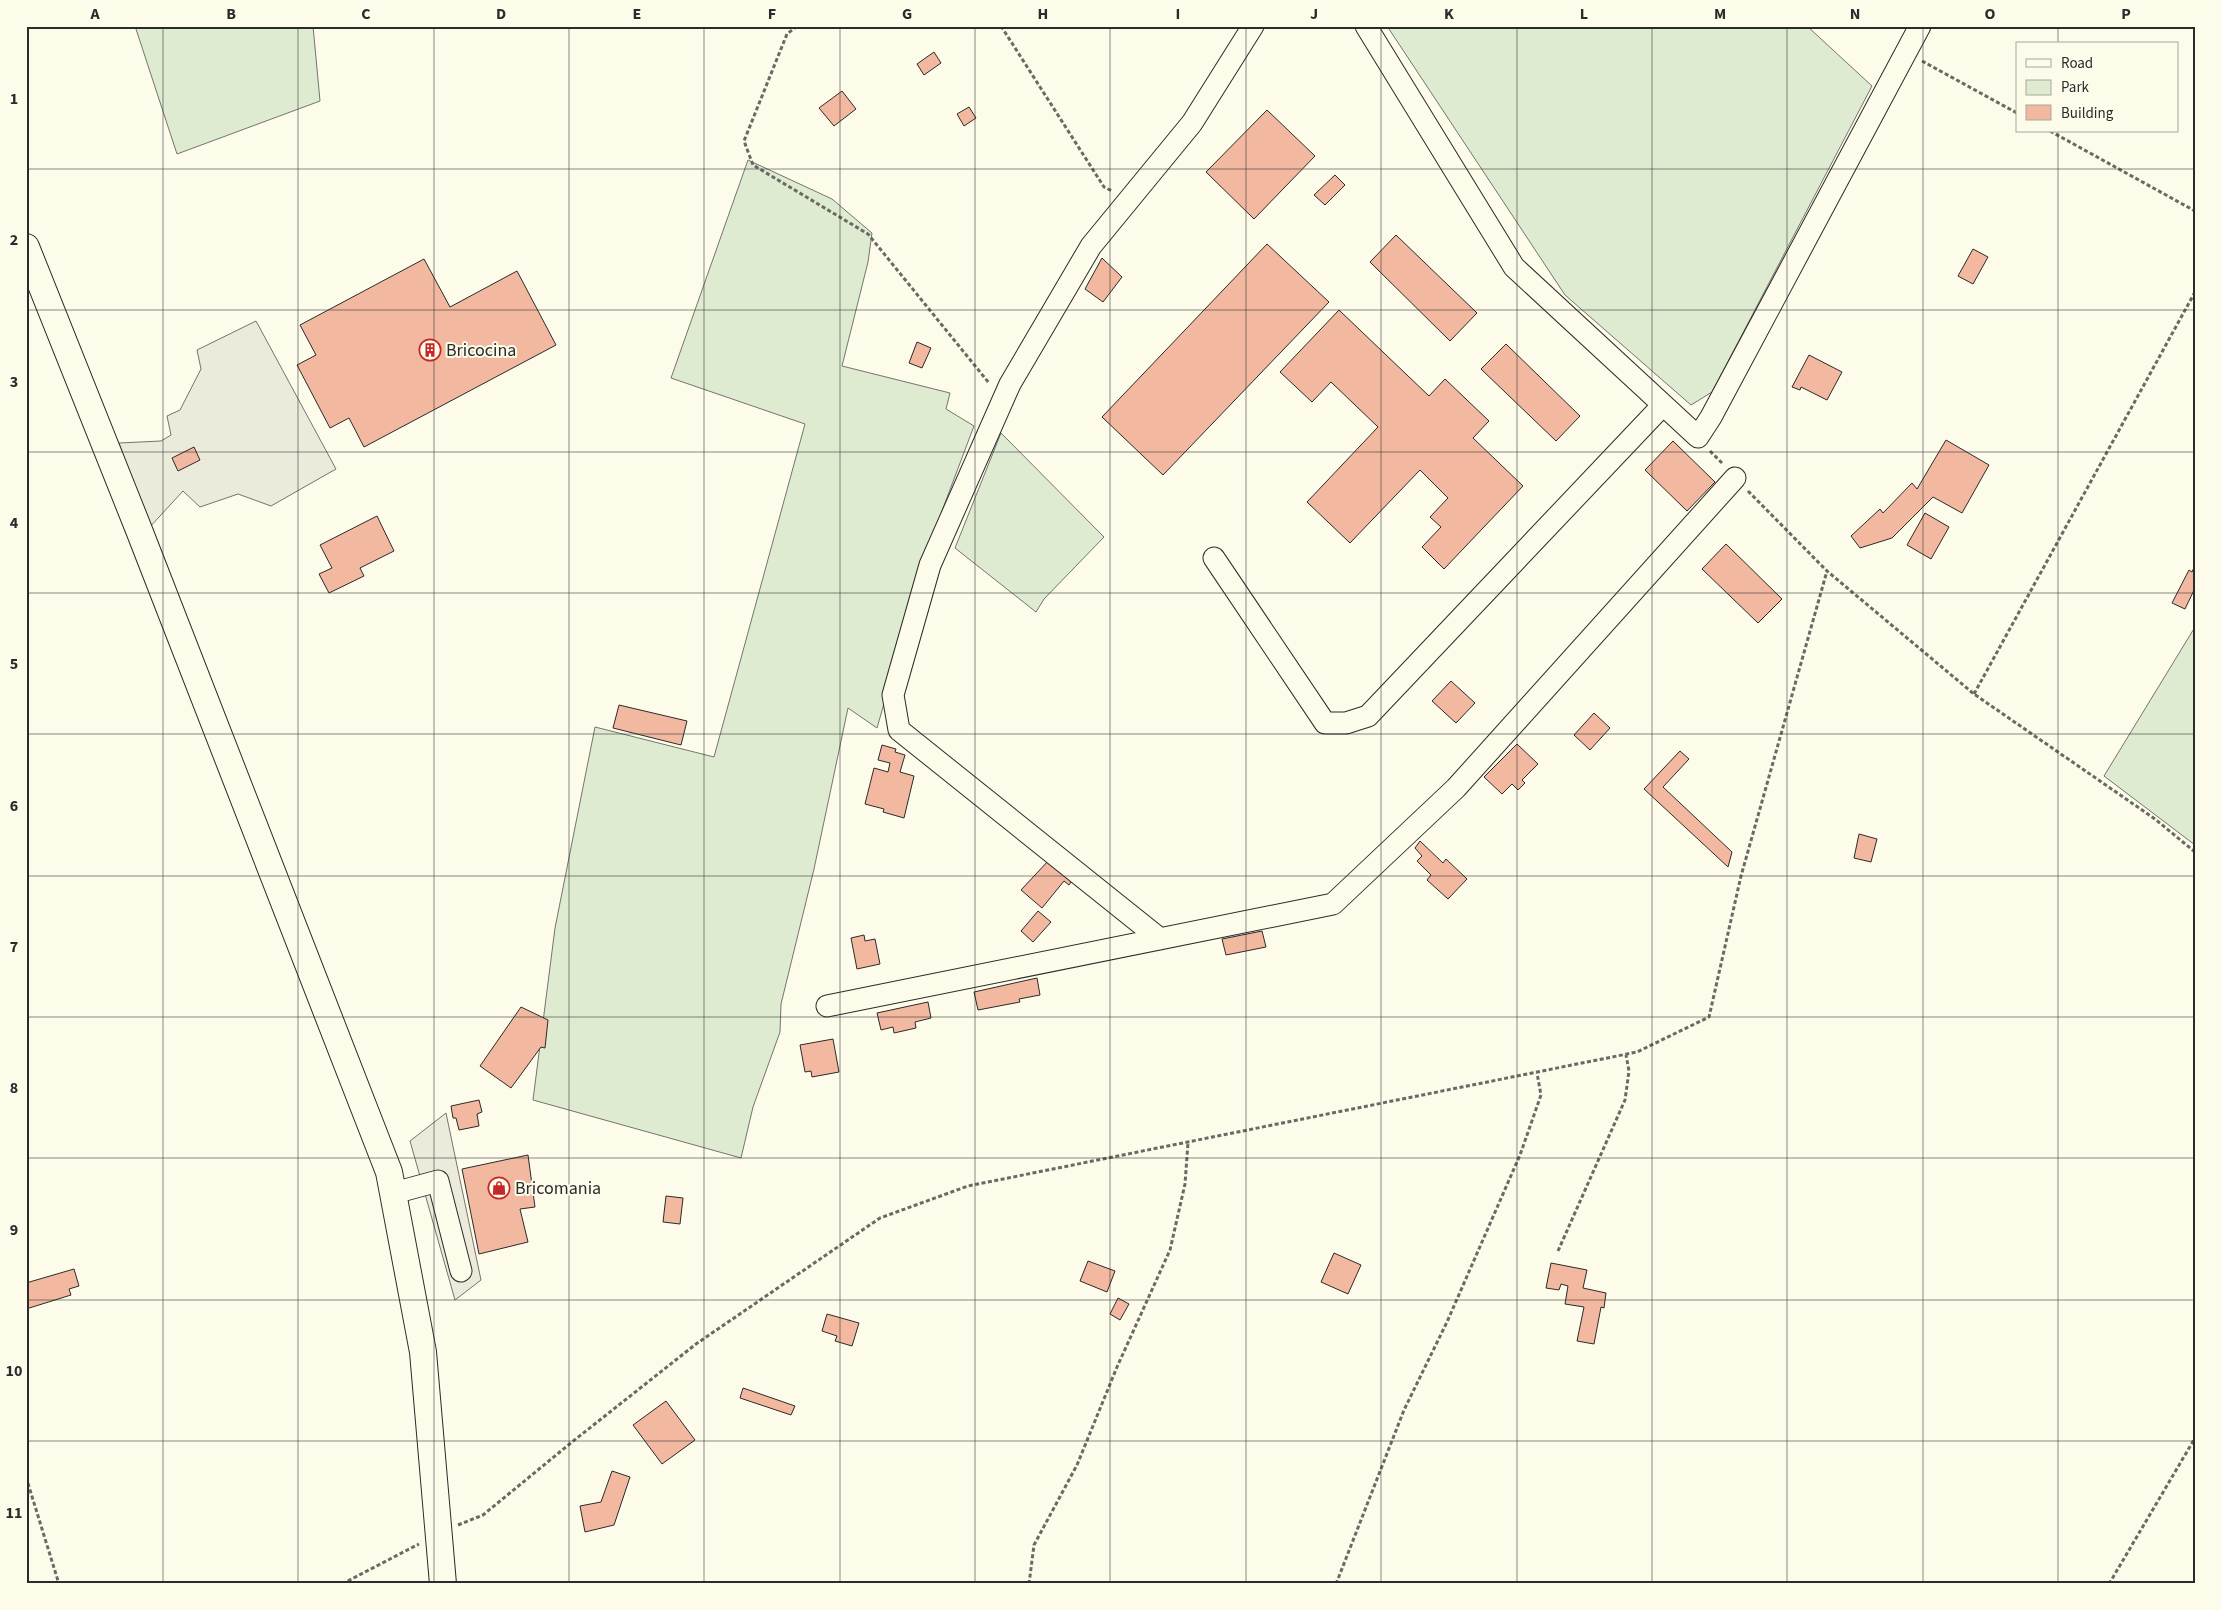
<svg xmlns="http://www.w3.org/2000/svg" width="2221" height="1610" font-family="'Source Sans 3',sans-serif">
  <rect width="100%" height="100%" fill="#fdfbea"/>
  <path fill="#deebd1" stroke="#74746e" d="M135 26H313L320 101 177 154Z
    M1387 26H1807L1872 86 1712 392 1691 405 1565 295Z
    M748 160 832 199 872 233 868 262 842 366 950 393 946 409 974 426 931 540 877 728 848 708 814 869 781 1004 780 1032 753 1107 741 1158 533 1100 555 928 595 727 714 757 805 424 671 378Z
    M1001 433 1104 537 1044 599 1036 612 955 548Z
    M2195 627V845L2104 776Z"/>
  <path fill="#eceadb" stroke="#74746e" d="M256 321 336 469 271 506 238 494 200 507 183 491 148 529 119 443 161 441 171 435 167 416 180 410 201 369 197 350Z
    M446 1113 481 1280 455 1300 410 1141Z"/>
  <path fill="#f2b8a0" stroke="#2b2b2b" d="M934 52 941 63 924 75 917 64Z
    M842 91 856 109 834 126 819 108Z
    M969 107 976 118 964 126 957 114Z
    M1267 110 1315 156 1254 219 1206 172Z
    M1335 175 1345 185 1325 205 1314 195Z
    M1396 235 1477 313 1450 341 1370 262Z
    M1267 244 1329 302 1163 475 1102 417Z
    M1973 249 1988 257 1973 284 1958 276Z
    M1102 258 1122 277 1103 302 1085 289Z
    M424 259 450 307 517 271 556 345 364 447 349 418 330 428 297 365 316 355 300 325Z
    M1339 310 1429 396 1445 379 1489 421 1473 438 1523 486 1444 569 1422 547 1441 527 1430 517 1448 498 1420 470 1350 543 1307 502 1378 427 1331 382 1312 402 1280 372Z
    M917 342 931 348 922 368 909 363Z
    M1506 344 1580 416 1556 441 1481 369Z
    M1809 355 1842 372 1827 400 1801 387 1800 390 1792 387Z
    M1946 440 1989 465 1962 513 1933 497 1892 538 1860 548 1851 536 1880 509 1883 513 1912 483 1917 489Z
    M1673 441 1715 482 1687 511 1645 470Z
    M194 447 200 460 178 471 172 458Z
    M1925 513 1949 527 1931 559 1907 545Z
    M377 516 394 551 360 568 364 576 329 593 319 574 332 568 320 545Z
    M1726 544 1782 599 1758 623 1702 569Z
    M2195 565V588L2185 609 2172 603 2189 570 2192 572Z
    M1451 681 1475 703 1456 723 1432 701Z
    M619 705 687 721 681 745 613 728Z
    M1594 713 1610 728 1590 750 1574 735Z
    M1517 744 1538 764 1522 780 1525 783 1518 790 1512 784 1502 794 1484 777Z
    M882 745 896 749 895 752 905 755 900 772 914 776 904 818 883 812 884 809 865 804 874 768 888 772 890 763 878 760Z
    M1680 751 1689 759 1663 787 1732 852 1728 867 1644 789Z
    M1859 834 1877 839 1871 862 1854 858Z
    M1420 841 1443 863 1446 859 1467 879 1448 899 1427 880 1431 875 1417 861 1422 856 1415 848Z
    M1049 860 1073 879 1069 885 1064 881 1042 908 1021 890Z
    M1038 911 1051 922 1033 942 1021 931Z
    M1262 931 1266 947 1226 955 1222 939Z
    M864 935 865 941 875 939 880 964 857 969 851 938Z
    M1037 978 1040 995 1019 999 1020 1002 978 1010 974 992Z
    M928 1002 931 1018 915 1022 916 1028 894 1033 893 1027 881 1030 877 1013Z
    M521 1007 548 1020 545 1048 541 1047 511 1088 480 1066Z
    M833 1039 839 1072 812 1077 811 1071 805 1072 800 1045Z
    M479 1100 482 1112 477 1114 479 1126 459 1130 456 1118H453L451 1106Z
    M528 1155 535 1207 520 1209 528 1242 479 1254 462 1169Z
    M666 1196 683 1198 680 1224 663 1222Z
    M1334 1253 1361 1265 1348 1294 1321 1282Z
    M1088 1261 1115 1271 1107 1292 1080 1281Z
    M1551 1263 1587 1270 1583 1288 1606 1293 1604 1308 1601 1307 1594 1344 1577 1341 1584 1307 1565 1304 1568 1286 1561 1284 1559 1290 1546 1288Z
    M74 1269 79 1286 69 1289 71 1295 26 1309V1283Z
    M1118 1298 1129 1304 1120 1320 1110 1314Z
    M827 1314 859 1323 852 1346 835 1341 837 1336 822 1331Z
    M743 1388 795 1406 791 1415 740 1398Z
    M666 1401 695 1440 662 1464 633 1425Z
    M612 1471 630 1477 614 1525 585 1532 580 1506 601 1502Z"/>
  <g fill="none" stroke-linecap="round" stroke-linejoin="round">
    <g stroke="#2b2b2b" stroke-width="23">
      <path id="minor" d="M1366 26 1514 267 1698 437 1711 417 1920 26
        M1214 558 1325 723H1346L1368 716 1663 405
        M1160 939 899 730 893 695 930 565 1010 384 1091 246 1192 123 1253 26
        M827 1006 1333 904 1456 788 1735 478
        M394 1193 438 1181 461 1271"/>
    </g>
    <g stroke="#2b2b2b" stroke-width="28">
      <path id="major" d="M26 247 139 530 389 1172 423 1352 443 1584"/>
    </g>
    <path stroke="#6a6964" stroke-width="3" stroke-dasharray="4 2.5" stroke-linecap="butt" d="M797 26 787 34 744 141 753 165 868 234 989 383
      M1001 26 1104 187 1112 191
      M1922 61 2017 113
      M2050 131 2195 211
      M1710 451 1723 464
      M1748 491 1827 571 1974 694 2155 819 2195 852
      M1974 694 2195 292
      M1558 1251 1625 1100 1629 1071 1626 1055
      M26 1477 59 1584
      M458 1525 483 1515 572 1442 696 1344 880 1218 968 1186 1637 1052 1709 1017 1741 876 1827 571
      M342 1584 419 1544
      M1029 1584 1034 1545 1077 1465 1117 1367 1170 1250 1185 1184 1188 1143
      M1336 1584 1404 1410 1447 1322 1520 1155 1541 1095 1537 1073
      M2109 1584 2195 1438"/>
    <use href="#minor" stroke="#fdfbea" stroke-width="21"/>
    <use href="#major" stroke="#fdfbea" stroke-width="26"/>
  </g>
  <path fill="none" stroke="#2b2b2b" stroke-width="1" stroke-opacity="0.55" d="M163 26V1584M298 26V1584M434 26V1584M569 26V1584M704 26V1584M840 26V1584M975 26V1584M1110 26V1584M1246 26V1584M1381 26V1584M1517 26V1584M1652 26V1584M1787 26V1584M1923 26V1584M2058 26V44M2058 131V1584M26 169H2195M26 310H2195M26 452H2195M26 593H2195M26 734H2195M26 876H2195M26 1017H2195M26 1158H2195M26 1300H2195M26 1441H2195"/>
  <defs>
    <g id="building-ring" transform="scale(1.125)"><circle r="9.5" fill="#fdfbea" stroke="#c62828" stroke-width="1.5"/><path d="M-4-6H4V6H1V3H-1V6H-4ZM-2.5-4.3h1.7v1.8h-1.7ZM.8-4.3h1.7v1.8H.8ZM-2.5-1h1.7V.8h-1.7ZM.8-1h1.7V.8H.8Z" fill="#c62828"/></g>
    <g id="shop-ring" transform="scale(1.125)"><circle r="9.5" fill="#fdfbea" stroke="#c62828" stroke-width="1.5"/><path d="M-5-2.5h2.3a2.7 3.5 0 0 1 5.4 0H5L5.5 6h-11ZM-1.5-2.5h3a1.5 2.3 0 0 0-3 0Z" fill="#c62828"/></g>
  </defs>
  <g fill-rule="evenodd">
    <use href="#building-ring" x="430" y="350"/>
    <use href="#shop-ring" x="499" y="1188"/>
  </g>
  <g text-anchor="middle" stroke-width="4" stroke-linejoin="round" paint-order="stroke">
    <g font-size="18" fill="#2b2b2b" stroke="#fdfbea" text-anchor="start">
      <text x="446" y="356">Bricocina</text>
      <text x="515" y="1194">Bricomania</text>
    </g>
  </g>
  <rect width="2221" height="1610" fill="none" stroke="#fdfbea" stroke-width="55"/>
  <rect x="2016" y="42" width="162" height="90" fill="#fdfbea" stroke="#a9a89e"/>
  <rect x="2026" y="59" width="25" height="8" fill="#fdfbea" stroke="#a9a89e"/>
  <text x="2061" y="68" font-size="15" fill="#2b2b2b">Road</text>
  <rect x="2026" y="80" width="25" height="15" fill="#deebd1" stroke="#a9a89e"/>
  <text x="2061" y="92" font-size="15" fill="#2b2b2b">Park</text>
  <rect x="2026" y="105" width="25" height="15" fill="#f2b8a0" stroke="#a9a89e"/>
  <text x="2061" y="118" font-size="15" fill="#2b2b2b">Building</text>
  <rect x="28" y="28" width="2166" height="1554" fill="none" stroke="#2b2b2b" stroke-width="2"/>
  <g font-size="16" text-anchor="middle" font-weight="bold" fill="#2b2b2b">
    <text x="95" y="19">A</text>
    <text x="231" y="19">B</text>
    <text x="366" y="19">C</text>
    <text x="501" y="19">D</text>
    <text x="637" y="19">E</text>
    <text x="772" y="19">F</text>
    <text x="907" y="19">G</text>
    <text x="1043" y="19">H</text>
    <text x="1178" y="19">I</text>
    <text x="1314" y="19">J</text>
    <text x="1449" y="19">K</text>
    <text x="1584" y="19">L</text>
    <text x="1720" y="19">M</text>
    <text x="1855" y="19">N</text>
    <text x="1990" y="19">O</text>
    <text x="2126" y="19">P</text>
    <text x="14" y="104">1</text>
    <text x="14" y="245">2</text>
    <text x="14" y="387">3</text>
    <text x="14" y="528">4</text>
    <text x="14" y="669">5</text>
    <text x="14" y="811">6</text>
    <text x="14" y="952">7</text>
    <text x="14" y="1093">8</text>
    <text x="14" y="1235">9</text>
    <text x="14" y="1376">10</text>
    <text x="14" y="1518">11</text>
  </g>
</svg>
